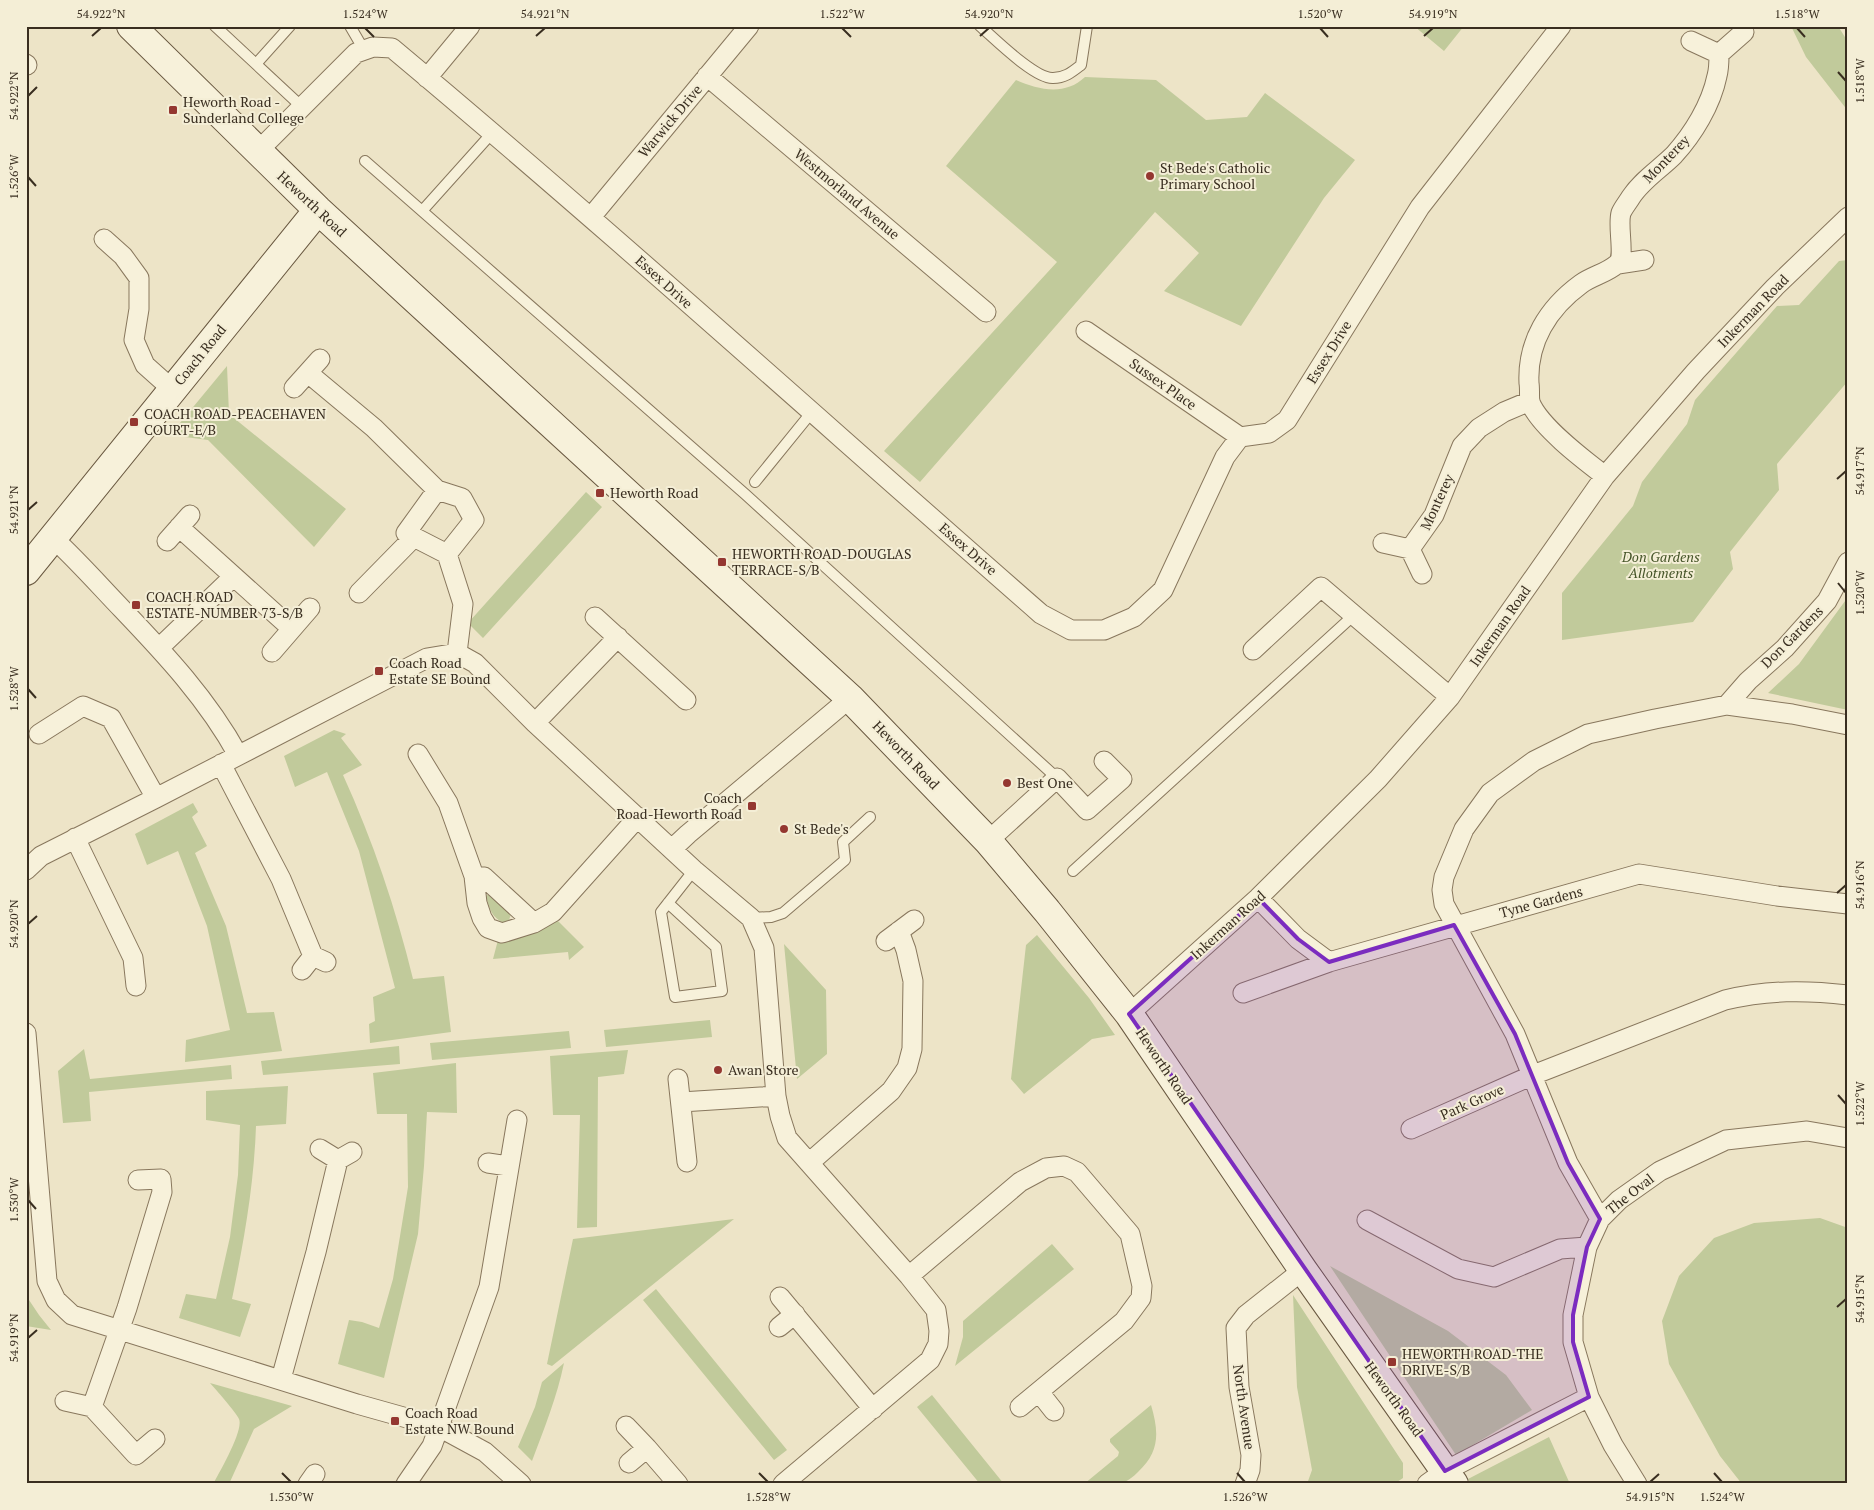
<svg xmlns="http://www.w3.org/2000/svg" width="1874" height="1510" font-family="'PT Serif',serif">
  <rect width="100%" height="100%" fill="#ede4c7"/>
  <path fill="#c1ca9b" d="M1414 26H1464L1444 51Z
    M1791 26H1838L1848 42V111L1806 57Z
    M1085 77 1156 80 1206 120 1247 117 1265 93 1355 160 1324 198 1241 326 1164 291 1199 253 1155 212 920 482 884 451 1057 262 946 166 1016 80C1039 90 1065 96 1085 77Z
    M1848 260V381L1777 464 1779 490 1730 552 1733 569 1693 622 1562 640V593L1633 506 1642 482 1687 424 1695 400 1777 306 1799 305 1839 261Z
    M227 366 229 414 346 509 314 547 208 440 170 435Z
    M586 492 602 507 483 638 468 623Z
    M1848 597V710L1768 693 1799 664Z
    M334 730 346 734 341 738 362 765 343 775C373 841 396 909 413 979L444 976 451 1032 370 1043 369 1024 375 1021 373 997 395 988 359 851 327 772 295 787 284 756Z
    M193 803 198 812 192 817 207 846 195 853 226 926 247 1013 274 1012 282 1051 185 1062 186 1040 230 1030 207 926 178 851 147 865 135 834Z
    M489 894 511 914 509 920 504 923C492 918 489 908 486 896Z
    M557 920 584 947 569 960 568 952 493 959 498 940Z
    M1037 935 1089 998 1115 1035 1092 1039 1024 1094 1011 1079 1026 945Z
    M784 944 826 990 827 1054 797 1079Z
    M710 1020 712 1037 606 1047 604 1030Z
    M569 1031 571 1048 432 1060 430 1043Z
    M399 1046 400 1064 263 1075 261 1061Z
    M84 1049 90 1079 231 1065 232 1079 89 1092 91 1121 63 1123 58 1071Z
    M628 1050 624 1074 598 1077 597 1227 577 1228 580 1115H553L550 1056Z
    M456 1063 457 1113 427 1112 424 1166 418 1234 384 1378 338 1364 349 1320 362 1322 379 1328 393 1279 408 1187 407 1114H377L373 1073Z
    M288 1086 286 1124 256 1126C254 1185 244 1241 232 1299L251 1304 240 1337 179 1318 186 1294 216 1299 230 1237 238 1175 240 1125 206 1120V1091Z
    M1820 1218 1848 1228V1484H1742L1720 1456 1669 1364 1662 1321 1679 1276 1714 1238 1754 1223Z
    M734 1219 552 1366 547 1364 573 1239Z
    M1052 1244 1074 1269 955 1366 963 1337V1321Z
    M1330 1266 1448 1331 1506 1375 1532 1410 1456 1455Z
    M656 1289 787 1450 774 1460 643 1300Z
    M1293 1295 1403 1463V1478L1394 1484H1307L1312 1470 1297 1387Z
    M29 1300 39 1315 51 1330 26 1326Z
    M564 1363C557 1397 544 1429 532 1461L518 1447 535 1407 542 1382Z
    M210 1383 292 1406 254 1429 229 1484H213C219 1473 244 1430 239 1419 236 1412 216 1390 210 1383Z
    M932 1395 1004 1484H980L917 1407Z
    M1151 1405C1159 1432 1160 1452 1138 1472 1134 1476 1128 1481 1122 1483 1114 1486 1093 1484 1084 1484L1118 1456 1119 1452 1110 1442V1439Z
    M1549 1437 1570 1484H1471L1468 1479Z"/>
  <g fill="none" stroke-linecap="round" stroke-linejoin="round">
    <g stroke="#88775d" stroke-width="12">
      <path id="lane" d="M215 26 302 107
        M350 26 364 50
        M980 26C995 39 1035 79 1053 78 1065 78 1072 72 1081 65L1087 26
        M256 64 290 26
        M365 161 745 494 1057 778
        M422 211 492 133
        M755 482 811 413
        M1073 871 1354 615
        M668 903 716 947 722 991 675 997 661 912 694 870
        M751 918 771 917 783 913 845 860 843 842 870 817"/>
    </g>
    <g stroke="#88775d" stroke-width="21">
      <path id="street" d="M1691 41 1719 54 1744 32
        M26 64 27 65
        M707 76 986 312
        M427 78 470 26
        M257 152 356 53 373 47 392 48C612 232 825 425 1041 614L1071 630H1104L1134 617 1163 590 1225 457 1240 437 1269 433 1287 420 1420 207 1561 26
        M591 217 749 26
        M104 239 123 256 139 278V309L134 340 145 365 173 390
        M1618 264 1644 260
        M1086 331 1240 437
        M308 373 374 428 437 490
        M294 388 320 359
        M1605 476C1584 460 1539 426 1530 402 1529 397 1530 389 1529 383 1527 342 1548 308 1581 284 1592 276 1607 273 1617 264 1626 257 1617 227 1621 213 1623 208 1628 202 1631 197 1642 180 1660 169 1674 155 1693 134 1711 105 1717 76 1719 69 1719 61 1719 54
        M179 527 291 628
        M53 538C77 560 99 585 122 609 165 654 208 700 238 755
        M167 541 190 515
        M1383 543 1410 549 1422 574
        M1410 549 1434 515 1462 446 1479 428 1504 412 1530 401
        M447 554 406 533 437 490 462 498 474 520 447 554 463 604 457 653
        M359 593 413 538
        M595 617 686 700
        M159 648 233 577
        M1253 650 1321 587 1450 697
        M272 652 310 608
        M1727 705 1748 681 1785 648 1827 601 1848 562
        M535 723 618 637
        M39 734 83 706 111 718 156 798
        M418 754 448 803 474 876 477 903 482 918 488 928 502 933 534 923 553 912 638 817
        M221 764 281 879 313 956
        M75 838 133 958 136 986
        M988 841 1057 778 1087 810 1122 779 1104 761
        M672 849 688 834 850 698
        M26 870 41 856 156 798 427 658 457 653 475 663 535 723 694 870 751 918 764 948 776 1096 780 1116 787 1138 909 1276 936 1310 939 1331 938 1344 930 1360 783 1484
        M474 876 484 877 534 923
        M1258 898 1298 939 1329 962
        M886 941 914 920
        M302 970 313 956 326 962
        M1243 993 1329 962 1639 874 1777 896 1848 904
        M1129 1014 1258 898 1378 779 1450 697 1605 476 1696 371 1775 287 1848 217
        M26 1033 47 1281 56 1300 72 1315 357 1404 439 1427 485 1452 521 1484
        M678 1079 687 1162
        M681 1102 776 1096
        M1411 1129 1533 1075 1725 1000C1767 990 1805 990 1848 995
        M320 1149 338 1160 352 1152
        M488 1163 508 1166
        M809 1163 891 1091 907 1068 912 1049 913 981 906 950 899 931
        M138 1180 161 1179 162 1192 127 1308 92 1407 136 1455 155 1439
        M1600 1219 1568 1163 1515 1034 1444 904 1442 890 1444 877 1464 829 1490 793 1534 761 1588 734 1655 719 1727 705 1792 714 1848 725
        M1367 1220 1458 1269 1494 1277 1560 1249 1587 1247
        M909 1276 1020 1182 1046 1168 1064 1166 1077 1172 1130 1234 1142 1286 1141 1298 1124 1321 1020 1407
        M780 1297 873 1409
        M779 1327 795 1314
        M281 1379 316 1252 338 1160
        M1039 1392 1054 1411
        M65 1401 92 1407
        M626 1426 647 1448 678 1484
        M629 1463 647 1448
        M308 1484 315 1474
        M406 1484 432 1446 489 1287 517 1120
        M1245 1484 1250 1470 1251 1455 1239 1387 1236 1328 1246 1315 1303 1270
        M1427 1484 1445 1471 1589 1397
        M1637 1484 1613 1445 1589 1397 1573 1342V1315L1587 1247 1600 1219 1619 1200 1660 1171 1726 1140 1807 1131 1848 1138"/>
    </g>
    <g stroke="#695840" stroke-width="30">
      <path id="secondary" d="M131 26 318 210 850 698 988 841 1047 911 1129 1014 1303 1270 1454 1484
        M26 571 318 210"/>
    </g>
    <use href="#lane" stroke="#f7f1da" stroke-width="10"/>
    <use href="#street" stroke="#f7f1da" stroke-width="19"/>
    <use href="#secondary" stroke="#f7f1da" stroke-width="28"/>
  </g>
  <path fill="#7b2cbf" fill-opacity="0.2" stroke="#7b2cbf" stroke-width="4" stroke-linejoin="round" d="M1258 898 1298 939 1329 962 1454 925 1515 1034 1568 1163 1600 1219 1587 1247 1573 1315V1342L1589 1397 1445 1471 1129 1014Z"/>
  <path fill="none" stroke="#392e20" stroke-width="2" d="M365 28 374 37M842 28 851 37M1320 28 1328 37M1797 28 1805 37M92 36 101 28M536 36 545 28M980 36 989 28M1424 36 1433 28M1838 72 1846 81M28 96 37 87M28 177 36 186M1837 479 1846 471M28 510 37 502M1838 583 1846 593M28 689 36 698M1837 893 1846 885M28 924 37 916M1838 1095 1846 1104M28 1200 36 1209M1837 1307 1846 1299M28 1338 37 1330M282 1473 291 1482M759 1473 768 1482M1237 1473 1245 1482M1714 1473 1722 1482M1650 1482 1659 1474"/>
  <g fill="#943730" stroke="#f4eed6" stroke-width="2">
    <rect x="168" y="105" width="10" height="10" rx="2.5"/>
    <circle cx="1150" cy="176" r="5"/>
    <rect x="129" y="417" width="10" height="10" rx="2.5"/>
    <rect x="595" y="488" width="10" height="10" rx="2.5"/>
    <rect x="717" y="557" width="10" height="10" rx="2.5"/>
    <rect x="131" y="600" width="10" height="10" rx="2.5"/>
    <rect x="374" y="666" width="10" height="10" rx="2.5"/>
    <circle cx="1007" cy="783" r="5"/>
    <rect x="747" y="801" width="10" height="10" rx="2.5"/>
    <circle cx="784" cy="829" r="5"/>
    <circle cx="718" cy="1070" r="5"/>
    <rect x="1387" y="1357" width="10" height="10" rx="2.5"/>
    <rect x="390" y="1416" width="10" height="10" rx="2.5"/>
  </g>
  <g text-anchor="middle" stroke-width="4" stroke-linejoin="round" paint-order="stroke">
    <g font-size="14" fill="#392e20" stroke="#f4eed6" text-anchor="start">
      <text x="183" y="107">Heworth Road -<tspan x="183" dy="16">Sunderland College</tspan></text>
      <text x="1160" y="173">St Bede's Catholic<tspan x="1160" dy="16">Primary School</tspan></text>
      <text x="144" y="419">COACH ROAD-PEACEHAVEN<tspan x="144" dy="16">COURT-E/B</tspan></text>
      <text x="610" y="498">Heworth Road</text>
      <text x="732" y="559">HEWORTH ROAD-DOUGLAS<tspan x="732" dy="16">TERRACE-S/B</tspan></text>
      <text x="146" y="602">COACH ROAD<tspan x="146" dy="16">ESTATE-NUMBER 73-S/B</tspan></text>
      <text x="389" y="668">Coach Road<tspan x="389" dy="16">Estate SE Bound</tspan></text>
      <text x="1017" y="788">Best One</text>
      <text x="742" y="803" text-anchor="end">Coach<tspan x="742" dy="16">Road-Heworth Road</tspan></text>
      <text x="794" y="834">St Bede's</text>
      <text x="728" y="1075">Awan Store</text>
      <text x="1402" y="1359">HEWORTH ROAD-THE<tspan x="1402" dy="16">DRIVE-S/B</tspan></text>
      <text x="405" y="1418">Coach Road<tspan x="405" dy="16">Estate NW Bound</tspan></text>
    </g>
    <g font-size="14" fill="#392e20" stroke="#f4eed6">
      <text transform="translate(670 121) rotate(-50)" y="5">Warwick Drive</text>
      <text transform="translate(1666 159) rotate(-46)" y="5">Monterey</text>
      <text transform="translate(847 194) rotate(40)" y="5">Westmorland Avenue</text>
      <text transform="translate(312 204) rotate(43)" y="5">Heworth Road</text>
      <text transform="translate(664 282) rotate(42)" y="5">Essex Drive</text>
      <text transform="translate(1753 311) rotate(-46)" y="5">Inkerman Road</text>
      <text transform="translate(1329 352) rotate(-58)" y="5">Essex Drive</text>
      <text transform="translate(200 355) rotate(-51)" y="5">Coach Road</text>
      <text transform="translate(1163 384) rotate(35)" y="5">Sussex Place</text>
      <text transform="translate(1437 502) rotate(-65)" y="5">Monterey</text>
      <text transform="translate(968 549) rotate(41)" y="5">Essex Drive</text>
      <text transform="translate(1500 626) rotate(-55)" y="5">Inkerman Road</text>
      <text transform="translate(1792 637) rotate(-45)" y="5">Don Gardens</text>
      <text transform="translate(906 755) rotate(46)" y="5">Heworth Road</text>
      <text transform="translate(1541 902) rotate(-15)" y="5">Tyne Gardens</text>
      <text transform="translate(1228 925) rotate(-42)" y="5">Inkerman Road</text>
      <text transform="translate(1164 1066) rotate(56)" y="5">Heworth Road</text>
      <text transform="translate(1472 1102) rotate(-24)" y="5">Park Grove</text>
      <text transform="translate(1630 1194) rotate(-38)" y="5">The Oval</text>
      <text transform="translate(1394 1399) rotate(54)" y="5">Heworth Road</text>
      <text transform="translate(1244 1407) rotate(82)" y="5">North Avenue</text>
    </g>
    <g font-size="14" font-style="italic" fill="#455428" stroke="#f4eed6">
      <text x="1661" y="562">Don Gardens<tspan x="1661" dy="16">Allotments</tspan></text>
    </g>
  </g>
  <rect width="1874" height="1510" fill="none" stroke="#f4eed6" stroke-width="55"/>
  <rect x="28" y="28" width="1818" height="1454" fill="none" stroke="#392e20" stroke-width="2"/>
  <g font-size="12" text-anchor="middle" fill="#392e20">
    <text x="101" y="18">54.922°N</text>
    <text x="365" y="18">1.524°W</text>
    <text x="545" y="18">54.921°N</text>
    <text x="842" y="18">1.522°W</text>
    <text x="989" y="18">54.920°N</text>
    <text x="1320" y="18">1.520°W</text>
    <text x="1433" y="18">54.919°N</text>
    <text x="1797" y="18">1.518°W</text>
    <text transform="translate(1860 81) rotate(-90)" y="4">1.518°W</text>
    <text transform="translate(14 96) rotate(-90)" y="4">54.922°N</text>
    <text transform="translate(14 177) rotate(-90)" y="4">1.526°W</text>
    <text transform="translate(1860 471) rotate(-90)" y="4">54.917°N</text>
    <text transform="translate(14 510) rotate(-90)" y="4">54.921°N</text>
    <text transform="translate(1860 593) rotate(-90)" y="4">1.520°W</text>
    <text transform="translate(14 689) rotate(-90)" y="4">1.528°W</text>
    <text transform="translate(1860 885) rotate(-90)" y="4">54.916°N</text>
    <text transform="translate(14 924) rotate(-90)" y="4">54.920°N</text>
    <text transform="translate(1860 1104) rotate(-90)" y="4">1.522°W</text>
    <text transform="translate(14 1200) rotate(-90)" y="4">1.530°W</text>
    <text transform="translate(1860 1299) rotate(-90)" y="4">54.915°N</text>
    <text transform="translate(14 1338) rotate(-90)" y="4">54.919°N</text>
    <text x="291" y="1501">1.530°W</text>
    <text x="768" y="1501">1.528°W</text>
    <text x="1245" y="1501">1.526°W</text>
    <text x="1650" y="1501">54.915°N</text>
    <text x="1722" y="1501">1.524°W</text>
  </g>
</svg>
